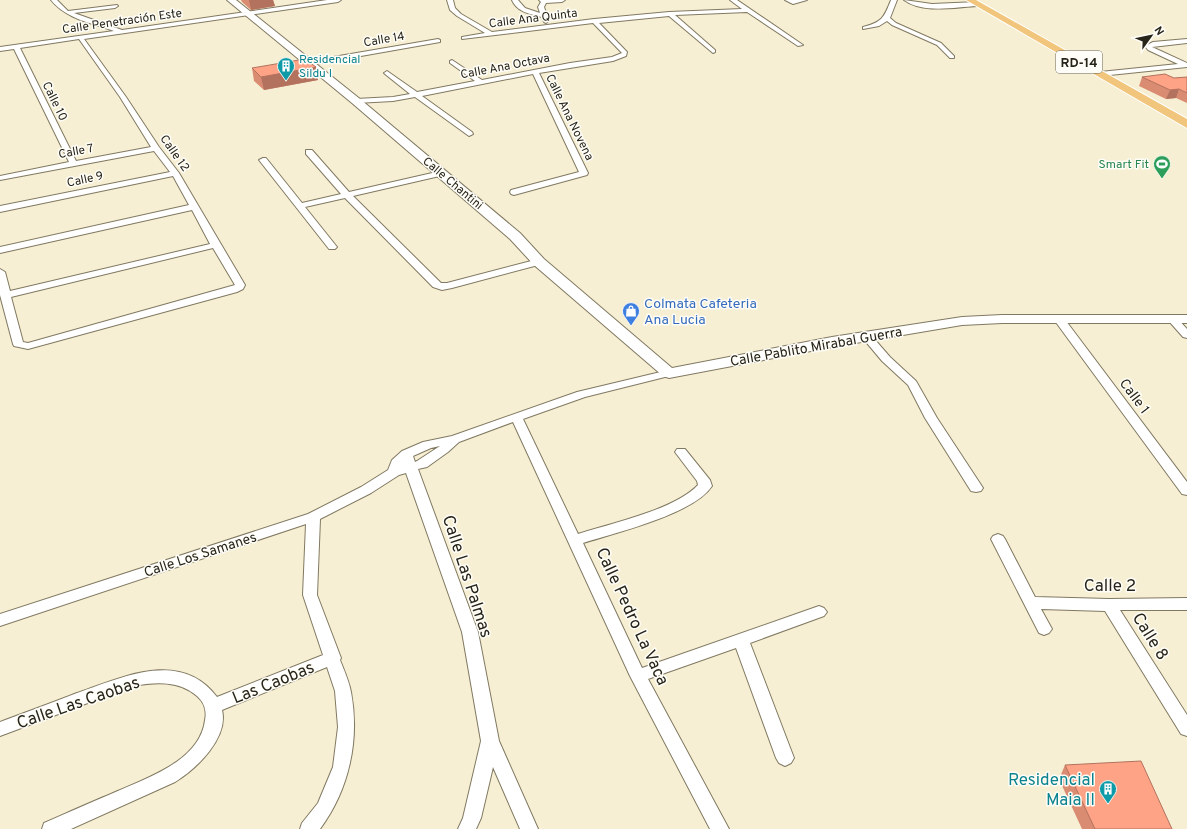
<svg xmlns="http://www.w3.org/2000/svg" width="1187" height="829" font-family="Overpass,sans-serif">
  <rect width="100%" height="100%" fill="#f7efd4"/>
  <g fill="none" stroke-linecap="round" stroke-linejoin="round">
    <g stroke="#807961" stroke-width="2">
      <path id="street" d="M51 0H57L68 11 117 5 118 6 115 8 74 13 122 30 327 0H341L338 2 84 39 126 97 159 147 179 173 245 285 243 289 237 292 28 349 14 346 13 344 0 295V269L5 272 10 291 210 244 192 210 0 253V247L189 205 173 176 0 212V206L170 172 154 151 0 180V176L69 162 14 49 0 51V47L114 31C92 23 66 19 51 0ZM79 39 120 97 151 147 76 161 20 48ZM213 248 235 285 28 343 23 342 11 297Z
        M447 0H453L455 8 461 14 492 32 594 19 669 12 742 9 730 0H737L803 45 798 46 747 12 675 15 715 50V52L713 53 669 16 599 23 627 52 626 56 613 61 539 73 588 173 587 175 514 195 511 194 510 192 511 190 579 172 533 74 422 96 472 132 473 134 469 136 415 97 393 101 356 103 352 101 356 99 393 97 410 94 385 74 384 73 387 71 417 92 475 81 450 63V61L452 60 482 80 570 63 612 57 622 53 593 23 462 39V37L485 33 457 16 450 10Z
        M512 0H518L525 8 540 13 538 7 541 2 539 0H565L562 2 546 3 544 7 549 21 546 23 544 22 542 17C530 14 517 12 512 0Z
        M785 0H807L793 4Z
        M891 0H897L890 18 896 23 941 43 954 56V58H950L937 45 892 25 887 21 879 26 863 29V27C882 22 884 18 891 0Z
        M904 0 932 4 977 2 980 4 977 6C955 7 923 14 904 0Z
        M438 39 440 40V42L310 65 307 63 310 61Z
        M1187 39V43L1152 47 1187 63V67L1100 76 1097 74 1100 72 1178 64 1148 50 1145 46 1153 42Z
        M306 150H312L349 192 441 171H444V175L353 196 441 283H447L539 259 544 262 542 264 452 288 442 290 433 287 345 198 305 207 337 247 335 249H329L259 160 263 158H266L302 203 341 194 306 154Z
        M1059 316 1063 317 1187 482V495L1182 494 1055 321 1054 319 1055 317Z
        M1172 316 1176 317 1187 329V338L1183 337 1167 319Z
        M866 333 870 334 890 357 916 381 937 418 983 488 981 491 976 492 971 491 925 418 908 385 882 361 861 336Z
        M669 370 673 371 675 373 673 375 585 397 523 419 578 534C612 523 674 510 698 485L697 481 675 452 677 449H685L710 480 712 486C694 514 615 533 583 543L642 668 819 606 824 608 827 612 824 616 750 643 794 758 791 763 785 766 779 763 776 758 736 648 648 679 729 829H710L630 676 513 422 459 442 448 452 427 467 418 469 478 632 499 741 538 829H520L493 767 481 818 476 829H458L463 818 481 741 462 632 406 473 399 475 371 493 320 519 317 595 341 658 340 660C344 670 349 681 351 692 360 740 349 790 320 829H300L302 823 318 803 333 767 338 727 335 691 327 667 222 710C229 738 196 769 175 782L71 829H42L44 823C67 813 89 803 111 794 144 779 200 762 205 720 207 711 204 702 197 696 179 680 155 682 133 686L0 736V722C26 712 52 703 77 693 123 677 181 649 217 697L323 655 303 595 306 524 0 626V614L308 514 361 487 388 470 392 460 402 451 423 442 452 436 577 392ZM440 446 417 461 415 462 413 456 431 448Z
        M998 534 1003 536 1005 539 1035 597 1109 599 1187 598V610H1120L1187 715V736L1181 734 1105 611 1041 609 1052 629 1049 633 1044 635 1039 633 991 539 993 536Z"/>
    </g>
    <g stroke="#807961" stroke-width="2">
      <path id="secondary" d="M227 0H236L360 99 520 233 544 259 672 368 832 337 962 317 1002 315H1187V323H1002L962 325 832 347 669 378 663 376 534 265 510 239 352 103Z"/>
    </g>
    <g stroke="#fff" stroke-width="2">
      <path id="primary" d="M966 0H976L1187 119V128Z"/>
    </g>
    <use href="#street" fill="#fff" fill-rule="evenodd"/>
    <use href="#secondary" fill="#fff" fill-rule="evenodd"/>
    <use href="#primary" fill="#f1c67c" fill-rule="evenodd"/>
  </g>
  <path fill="#da8c73" d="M241 0H273L275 6 251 10 242 2Z
    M316 67 318 80 264 90 254 81 252 68Z
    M1142 77 1174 78 1187 77V103L1176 98 1166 99 1139 86Z
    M1065 765 1172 829H1082L1059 779Z"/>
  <path fill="#b2725e" d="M249 0H273L275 6 251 10Z
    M316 67 318 80 264 90 261 77Z
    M1179 89 1176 98 1166 99 1170 90Z"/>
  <path fill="#fea386" stroke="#b2725e" d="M305 59 316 67 261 77 252 68Z
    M1165 74 1174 78 1187 77V93L1179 89 1170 90 1142 77Z
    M1141 761 1172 829H1095L1065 765Z"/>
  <defs>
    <g id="building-pin" transform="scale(0.9)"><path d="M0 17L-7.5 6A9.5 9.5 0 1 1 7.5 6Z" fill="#0f9aa8" stroke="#fefdf7"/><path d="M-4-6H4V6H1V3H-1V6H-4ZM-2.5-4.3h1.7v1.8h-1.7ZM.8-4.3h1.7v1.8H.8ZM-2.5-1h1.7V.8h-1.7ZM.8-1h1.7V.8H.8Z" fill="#fff"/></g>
    <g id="stadium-pin" transform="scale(0.9)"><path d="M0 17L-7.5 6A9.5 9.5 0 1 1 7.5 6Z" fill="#2e9e5b" stroke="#fefdf7"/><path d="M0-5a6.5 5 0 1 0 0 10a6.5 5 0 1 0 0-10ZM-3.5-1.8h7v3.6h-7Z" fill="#fff"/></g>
    <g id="shop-pin" transform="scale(0.9)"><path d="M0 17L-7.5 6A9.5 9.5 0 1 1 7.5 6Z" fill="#3f7fe0" stroke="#fefdf7"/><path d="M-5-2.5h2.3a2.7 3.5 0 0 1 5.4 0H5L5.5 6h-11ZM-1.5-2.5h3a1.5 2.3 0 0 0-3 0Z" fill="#fff"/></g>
  </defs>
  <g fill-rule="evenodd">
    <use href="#building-pin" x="286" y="66"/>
    <use href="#stadium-pin" x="1162" y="164"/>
    <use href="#shop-pin" x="631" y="311"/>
    <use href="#building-pin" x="1108" y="789"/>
  </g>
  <g text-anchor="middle" stroke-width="3" stroke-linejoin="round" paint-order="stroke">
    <g font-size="12" fill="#272419" stroke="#fefdf7">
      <text transform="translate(533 18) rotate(-7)" y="4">Calle Ana Quinta</text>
      <text transform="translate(122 21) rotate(-8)" y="4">Calle Penetración Este</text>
      <text transform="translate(384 39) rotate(-10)" y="4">Calle 14</text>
      <text transform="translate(505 66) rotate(-11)" y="4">Calle Ana Octava</text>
      <text transform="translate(55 101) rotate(64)" y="4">Calle 10</text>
      <text transform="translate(570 117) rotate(64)" y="4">Calle Ana Novena</text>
      <text transform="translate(76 151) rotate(-11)" y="4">Calle 7</text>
      <text transform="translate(175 153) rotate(55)" y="4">Calle 12</text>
      <text transform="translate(85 179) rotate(-12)" y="4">Calle 9</text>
      <text transform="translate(453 183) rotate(40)" y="4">Calle Chantini</text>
    </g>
    <g font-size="12" fill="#0d838f" stroke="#fefdf7" text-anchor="start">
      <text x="299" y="63">Residencial<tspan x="299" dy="14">Sildu I</tspan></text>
    </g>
    <g font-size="12" fill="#27864d" stroke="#fefdf7" text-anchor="end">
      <text x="1149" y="168">Smart Fit</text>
    </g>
    <rect fill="#fefdf7" stroke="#68655c" stroke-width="1" x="1056" y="51" width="46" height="22" rx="3"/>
    <g font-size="13" font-weight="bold" fill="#272419">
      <text x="1079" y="67">RD-14</text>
    </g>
    <g font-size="14" fill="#366cbe" stroke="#fefdf7" text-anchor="start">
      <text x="644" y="308">Colmata Cafeteria<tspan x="644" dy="16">Ana Lucia</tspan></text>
    </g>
    <g font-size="14" fill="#272419" stroke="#fefdf7">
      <text transform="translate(816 346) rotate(-10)" y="5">Calle Pablito Mirabal Guerra</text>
      <text transform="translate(1135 396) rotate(53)" y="5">Calle 1</text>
      <text transform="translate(200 554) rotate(-18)" y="5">Calle Los Samanes</text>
    </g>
    <g font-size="17" fill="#272419" stroke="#fefdf7">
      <text transform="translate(468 576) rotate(72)" y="6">Calle Las Palmas</text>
      <text x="1110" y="591">Calle 2</text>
      <text transform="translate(633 616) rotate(65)" y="6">Calle Pedro La Vaca</text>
      <text transform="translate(1151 636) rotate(58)" y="6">Calle 8</text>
      <text transform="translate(273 682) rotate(-22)" y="6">Las Caobas</text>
      <text transform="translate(78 702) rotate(-19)" y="6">Calle Las Caobas</text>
    </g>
    <g font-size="17" fill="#0d838f" stroke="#fefdf7" text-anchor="end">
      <text x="1095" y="785">Residencial<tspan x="1095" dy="20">Maia II</tspan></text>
    </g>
  </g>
  <g transform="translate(1151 36) rotate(57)" stroke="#fefdf7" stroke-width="3" paint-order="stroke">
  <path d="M0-3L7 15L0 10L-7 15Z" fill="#272419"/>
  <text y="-6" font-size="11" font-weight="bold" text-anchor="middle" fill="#272419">N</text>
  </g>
</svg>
